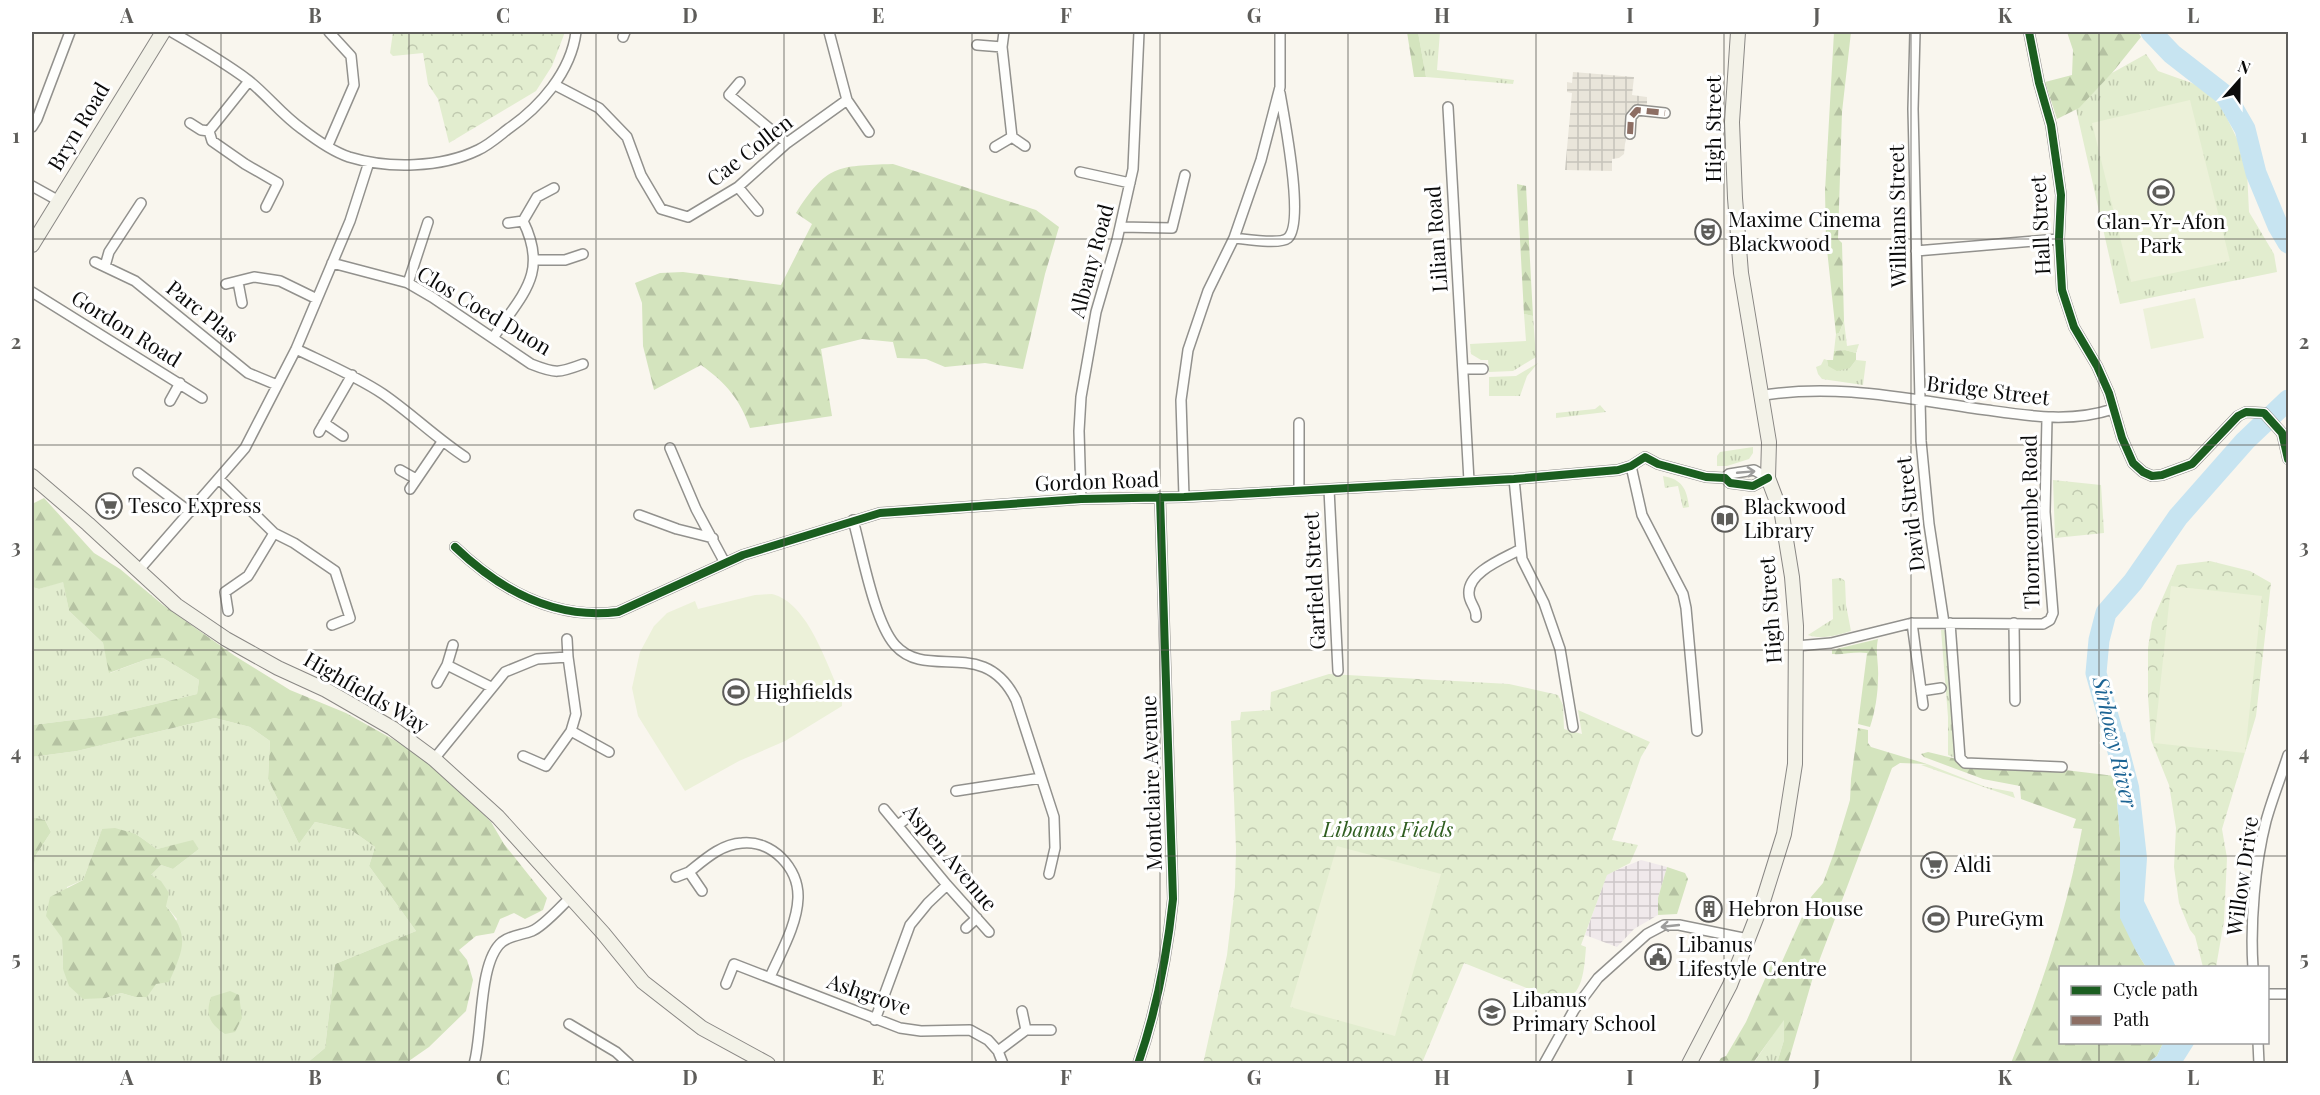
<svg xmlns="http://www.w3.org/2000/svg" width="2320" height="1095" font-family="'Playfair Display',serif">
  <defs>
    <pattern id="industrial-grid" width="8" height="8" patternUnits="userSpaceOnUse" patternTransform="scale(1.5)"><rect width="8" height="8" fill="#f0e9eb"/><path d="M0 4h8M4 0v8" fill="none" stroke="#ccc6c8"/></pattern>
    <pattern id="grass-tufts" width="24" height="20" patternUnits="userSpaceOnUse" patternTransform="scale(1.5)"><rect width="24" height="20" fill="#e2edcf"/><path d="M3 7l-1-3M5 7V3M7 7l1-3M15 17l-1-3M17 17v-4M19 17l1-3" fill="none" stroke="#c1cab0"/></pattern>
    <pattern id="forest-firs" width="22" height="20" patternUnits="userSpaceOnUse" patternTransform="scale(1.5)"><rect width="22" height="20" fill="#d4e4be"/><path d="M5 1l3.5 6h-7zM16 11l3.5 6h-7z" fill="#b5c2a2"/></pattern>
    <pattern id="park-crowns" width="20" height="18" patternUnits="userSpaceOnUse" patternTransform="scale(1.5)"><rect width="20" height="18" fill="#e2edcf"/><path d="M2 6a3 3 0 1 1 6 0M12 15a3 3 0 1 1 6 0" fill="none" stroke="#c1cab0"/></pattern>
    <pattern id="plaza-grid" width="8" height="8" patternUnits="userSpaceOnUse" patternTransform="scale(1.5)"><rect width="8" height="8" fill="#e9e5da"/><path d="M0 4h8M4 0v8" fill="none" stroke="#c6c3ba"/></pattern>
  </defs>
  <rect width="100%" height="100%" fill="#f9f6ee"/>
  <path fill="url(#industrial-grid)" d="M1641 860 1667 867 1658 898V915L1634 929 1617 947 1585 935 1607 874Z"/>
  <path fill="url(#grass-tufts)" fill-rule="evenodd" d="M1418 32H1440L1437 70 1514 80 1513 84 1426 77Z
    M2146 54 2158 71 2214 91 2239 143 2247 171 2249 212 2274 254 2277 272 2120 304 2076 109 2112 73Z
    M1524 314 1533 316 1536 357 1513 371 1489 372 1488 360H1481L1471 354 1470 344 1526 341Z
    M1844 321 1847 346 1859 344 1856 353 1845 350 1834 351 1836 334 1839 333Z
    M1824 359 1827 360 1828 366 1850 368 1856 360 1866 361 1863 385 1822 379 1818 374 1816 367 1821 365Z
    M1538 363 1527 376 1520 396H1489V377L1516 376Z
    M1600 405 1606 412 1556 418V413L1595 409Z
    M1753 447V453L1749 459 1727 466H1717V456L1720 452Z
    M1663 476C1682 479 1687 489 1689 507L1683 508 1678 486 1665 488Z
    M1841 578 1845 581 1846 605 1851 631C1838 635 1821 640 1808 635L1833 619 1832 579Z
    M63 581 69 611 103 643 110 673 147 659 163 658 199 680 197 694 105 716 32 725V587L39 589Z
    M1941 630H1944L1947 633 1957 759 1948 755V717Z
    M215 718 250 727 270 741 268 779 299 844 315 822 351 830 375 847 369 866 416 931 335 964 325 1048 307 1063H32V876L36 855 51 832 45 820 32 817V757L77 751ZM102 829 136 834 157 849 193 841 199 849 173 869 161 865 151 875 166 906 177 919 135 997 121 993 106 998 63 969 62 937 67 887 83 880Z
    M1927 764 1986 787 2013 792 2015 798 1921 765Z
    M1784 1019V1040L1777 1063 1753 1064Z"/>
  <path fill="url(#forest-firs)" d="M1407 32H1418L1426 77H1414Z
    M1834 32H1851L1842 112 1838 239 1842 243 1844 321 1839 333 1836 334 1826 240 1825 191Z
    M2067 32H2138L2141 37 2112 73 2079 108 2057 119 2045 82 2072 75 2073 50Z
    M893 164 1036 210 1059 227 1045 274 1023 369 985 363 945 367 926 359 897 358 893 342 862 339 821 349 832 416 750 428C740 399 726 383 701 365L654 390 643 346 642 303 635 283 660 273 683 272 781 285 812 224 796 213C827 165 836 166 893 164Z
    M1517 184 1526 186 1533 316 1524 314Z
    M1845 350 1856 353V360L1850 368 1837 371 1828 366 1827 360H1833L1834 351Z
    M44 498 94 553 120 569 163 605 235 656 290 690 346 713 405 746 443 774 491 822 504 844 547 898 543 910 525 919 514 913 500 919 494 933 476 936 459 950 467 960 473 980 466 1011 429 1047 406 1063H307L325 1048 335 964 416 931 369 866 375 847 351 830 315 822 299 844 268 779 270 741 250 727 215 718 77 751 32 757V725L105 716 197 694 199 680 163 658 147 659 109 673 103 643 69 611 63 582 39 589 32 587V504Z
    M1878 639C1875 653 1879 664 1878 678 1878 694 1875 712 1870 727L1858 724 1867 653C1855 651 1844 655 1832 654V650Z
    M1858 728 1868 730V743L1871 747 1927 764 1900 763 1892 768 1813 977 1788 1063H1777L1784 1040V1020L1753 1063H1718L1721 1058 1726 1056 1746 1022 1772 963 1780 966 1811 897 1823 883 1834 853 1850 800 1851 779Z
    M1928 752 1957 759 1959 764 1966 767 2065 770 2115 776 2120 838 2136 951 2146 967 2060 968V1042L2163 1043 2157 1056 2148 1063H2011C2042 987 2067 910 2082 829L2073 828 2076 819 2021 799 2020 786 1983 779 1924 757 1921 754Z
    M32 817 45 820 51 832 36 855 32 876Z
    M115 828 136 834 157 849 193 840 199 849 173 869 161 865 151 875 161 881 169 893 166 906C190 936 184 948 169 982L156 984 147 997H135L121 993 106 998 83 999 69 986 63 969 62 938 46 916 50 897 83 880 102 829Z
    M1667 867 1685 873 1688 879 1677 914 1658 915V898Z
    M230 991 239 995 242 1018 235 1032 225 1034C210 1024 205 1015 211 997Z"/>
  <path fill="url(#park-crowns)" d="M393 32H565L552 66 536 91 449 143 438 99 428 84 423 53 393 56 390 53Z
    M2053 480 2101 485 2104 533 2055 538Z
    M2210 561 2250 571 2271 583 2256 716 2222 829 2227 858 2224 921 2216 967H2203L2195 936 2190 930 2179 903 2174 867 2176 828 2169 785 2151 740 2148 696V648L2152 622 2177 565Z
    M1329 674 1509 684 1558 695 1563 705 1564 729 1582 734 1578 710 1650 742 1641 757 1612 840 1638 845 1630 863 1607 875 1581 945 1586 947C1584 971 1583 1008 1549 997L1464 963 1422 1063 1203 1064 1227 955 1235 887 1236 849 1231 721 1240 720 1241 712 1270 710 1271 692Z"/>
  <path fill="#ecf1d9" d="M2190 100 2230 261 2131 282 2092 123Z
    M2195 298 2204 338 2151 349 2143 309Z
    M2171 586 2262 596 2245 753 2154 743Z
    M772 594C809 603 827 666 842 697V706L785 741 739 761 685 791 638 716 632 688 640 652 654 626 667 613 695 601 698 609 755 595Z
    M1337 846 1441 874 1395 1036 1290 1007Z"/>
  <path fill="url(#plaza-grid)" d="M1573 72 1634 77 1632 95 1647 97V107L1637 116 1635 134H1626L1624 154 1619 158 1612 159V171L1565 170 1572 93 1567 92V82L1572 83Z"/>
  <path fill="#c7e4f1" d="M2125 732 2139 786 2147 858 2144 901 2176 967H2146L2136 951 2120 918V838L2115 776 2106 739Z
    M2163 1043 2194 1042V1044L2182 1063H2147L2157 1056Z"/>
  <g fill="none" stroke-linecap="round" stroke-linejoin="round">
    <path stroke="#c7e4f1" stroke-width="21" d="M2151 32 2172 54 2226 96 2245 129 2256 173 2278 226 2288 243
      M2121 762 2096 673 2099 640 2106 613 2133 582 2178 517 2245 441 2288 400"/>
    <g stroke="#92918d" stroke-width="12">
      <path id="street" d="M172 32C198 47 224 62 248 80 267 95 282 115 302 129 315 139 334 152 349 157 388 169 441 168 478 150 489 145 499 136 508 129 540 107 571 72 576 32
        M829 32 847 100 869 132
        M1004 32 1002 47 1012 137 1025 146
        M1915 32 1913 109 1921 441 1929 524 1944 623
        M2029 32 2039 83 2051 125 2061 195 2059 239 2062 290 2074 327 2097 366 2109 393 2122 438 2133 463 2143 472 2152 476 2162 475 2192 464 2238 416 2246 412 2264 413 2282 433 2288 459
        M623 37 625 32
        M977 45 1002 47
        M249 81 209 131 212 141 245 164 278 183 266 207
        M740 82 729 95 787 143
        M555 85 599 108 627 137 641 175 661 209 688 217 738 187 787 143 847 100
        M1448 107 1469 481
        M190 123 201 130 209 131
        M32 127 37 119 70 32
        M1630 134 1631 117 1637 110 1665 113
        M328 145 354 85 351 56 329 32
        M995 147 1012 137
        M1080 172 1130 183
        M32 186 59 201
        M738 187 758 211
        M523 221 537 197 554 188
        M1120 227 1172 228 1185 175
        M1234 238C1245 239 1280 245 1288 238 1305 222 1284 117 1280 93
        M1916 251 2059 239
        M534 260H565L583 254
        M95 262 135 281 248 373 277 385
        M332 263 408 283 432 297 531 364C556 374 559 373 583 364
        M105 266 109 252 141 203
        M238 282 242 303
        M408 283 428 222
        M226 284 254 277 280 281 317 299
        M32 292 202 398
        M493 338C522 294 549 274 523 221L508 223
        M296 349C325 363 356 376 383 394 412 414 436 438 465 457
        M1464 369H1483
        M1760 396C1836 382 1912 400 1987 410 2029 416 2071 423 2113 409
        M170 401 180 383
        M324 423 343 436
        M1299 423V490
        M319 432 352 375
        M670 448 696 509 725 563
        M1631 466 1642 515 1683 594 1686 608 1697 731
        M400 470 416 479
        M138 473 190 512
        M1725 478 1729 474 1754 470 1768 478
        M219 479 274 533 294 543 335 571 350 618 332 625
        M1514 479 1522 559 1544 603 1560 649 1573 727
        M410 489 442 442
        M1329 489 1338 671
        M1184 497 1181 400 1188 350 1208 291 1234 238 1261 160 1280 87V32
        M1081 499 1079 431 1081 397 1096 312 1117 240 1133 169 1139 32
        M639 515 677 529 713 538
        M853 520C862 552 874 621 895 645 928 682 984 635 1016 700L1054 817 1055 848 1049 874
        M455 547C500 590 554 620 618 612L743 555 880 513 1081 499 1184 497 1514 479 1618 470 1631 466 1645 457 1658 464 1706 477 1725 478 1730 483 1753 486 1768 478
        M138 571 245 448 296 349 350 221 369 162
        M228 611 225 592 248 576 274 533
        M1476 617C1477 608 1469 603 1469 594 1467 572 1505 558 1521 549
        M1912 623 1923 705
        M1950 623 1960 758 1965 763 2062 767
        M2014 623 2015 701
        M567 639 568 657
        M1796 646 1831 643 1912 623 2043 624 2050 620 2053 613 2045 512 2047 418
        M447 665 453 645
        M437 683 447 665 491 687
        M1921 691 1941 688
        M571 731 609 752
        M434 759 505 672 537 659 568 657 576 714 571 731 546 766 523 756
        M956 791 1041 778
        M884 809 947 885 989 932
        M898 825 914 813
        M676 877 689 872
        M702 891 689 872C704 860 721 844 742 843 772 840 799 868 798 898 797 925 781 952 770 977
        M966 928 977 918
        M2253 968C2250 923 2255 864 2266 821 2272 799 2281 777 2288 755
        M726 984 734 964 900 1028 921 1031 970 1030 988 1040 998 1051 1003 1064
        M2268 994H2288
        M1022 1011 1026 1030
        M875 1020 910 925 928 903 947 885
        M569 1024 616 1052 629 1064
        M2258 1042 2259 1064
        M998 1051 1026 1030H1051
        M474 1064C483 1034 478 962 502 942 511 935 522 935 532 931 544 926 561 906 571 897
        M1138 1064C1157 1009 1167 956 1173 899L1160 497
        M1544 1064 1574 1010 1598 978 1647 934 1664 925H1679L1748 939"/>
    </g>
    <g stroke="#898784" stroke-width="16">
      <path id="secondary" d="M32 245 163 32
        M32 476 88 524 176 605 226 639 278 668 326 690 392 728 434 759 498 817 603 933 643 982 702 1028 768 1064
        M1689 1064 1730 985 1764 898 1784 834 1795 764 1796 626 1792 577 1782 515 1768 478 1769 442 1741 273 1735 198 1732 122 1738 32"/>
    </g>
    <use href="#street" stroke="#fefefc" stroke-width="9"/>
    <use href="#secondary" stroke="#f3f2e8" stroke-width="14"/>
    <path stroke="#8d6e63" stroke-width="6" stroke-dasharray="12 6" stroke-linecap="butt" d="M1630 134 1631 117 1637 110 1665 113"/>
    <g stroke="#fff" stroke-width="11">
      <path id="cycleway" d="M2029 32 2039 83 2051 125 2061 195 2059 239 2062 290 2074 327 2097 366 2109 393 2122 438 2133 463 2143 472 2152 476 2162 475 2192 464 2238 416 2246 412 2264 413 2282 433 2288 459
        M455 547C500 590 554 620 618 612L743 555 880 513 1081 499 1184 497 1514 479 1618 470 1631 466 1645 457 1658 464 1706 477 1725 478 1730 483 1753 486 1768 478
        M1138 1064C1157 1009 1167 956 1173 899L1160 497"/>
    </g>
    <use href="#cycleway" stroke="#1b5e20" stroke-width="8"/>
  </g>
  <defs><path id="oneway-shaft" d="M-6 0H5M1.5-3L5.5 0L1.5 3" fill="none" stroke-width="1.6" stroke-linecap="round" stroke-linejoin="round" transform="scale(1.5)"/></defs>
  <g stroke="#9d9d9c">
    <use href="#oneway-shaft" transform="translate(1746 472) rotate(-5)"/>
    <use href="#oneway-shaft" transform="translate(1670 926) rotate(174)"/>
  </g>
  <path fill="none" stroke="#5e5d5a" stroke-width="1.5" stroke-opacity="0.55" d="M221 32V1064M409 32V1064M596 32V1064M784 32V1064M972 32V1064M1160 32V1064M1348 32V1064M1536 32V1064M1724 32V1064M1911 32V1064M2099 32V968M32 239H2288M32 445H2288M32 650H2288M32 856H2288M2099 1042V1064"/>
  <defs>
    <g id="stadium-ring" transform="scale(1.35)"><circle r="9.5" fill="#fff" stroke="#5e5d5a" stroke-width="1.5"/><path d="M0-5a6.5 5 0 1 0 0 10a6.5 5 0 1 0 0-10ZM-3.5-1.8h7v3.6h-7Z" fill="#5e5d5a"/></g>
    <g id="theatre-ring" transform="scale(1.35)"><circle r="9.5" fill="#fff" stroke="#5e5d5a" stroke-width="1.5"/><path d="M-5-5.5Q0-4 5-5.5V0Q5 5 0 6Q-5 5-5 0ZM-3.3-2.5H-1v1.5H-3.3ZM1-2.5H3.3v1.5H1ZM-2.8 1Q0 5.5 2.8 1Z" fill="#5e5d5a"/></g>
    <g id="supermarket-ring" transform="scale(1.35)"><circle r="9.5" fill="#fff" stroke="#5e5d5a" stroke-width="1.5"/><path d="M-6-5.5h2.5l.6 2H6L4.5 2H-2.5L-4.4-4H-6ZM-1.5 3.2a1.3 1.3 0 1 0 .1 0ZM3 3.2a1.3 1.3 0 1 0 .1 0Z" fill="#5e5d5a"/></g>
    <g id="library-ring" transform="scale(1.35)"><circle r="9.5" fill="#fff" stroke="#5e5d5a" stroke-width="1.5"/><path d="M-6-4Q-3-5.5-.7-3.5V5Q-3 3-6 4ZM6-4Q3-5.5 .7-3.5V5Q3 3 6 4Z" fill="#5e5d5a"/></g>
    <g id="building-ring" transform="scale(1.35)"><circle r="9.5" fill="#fff" stroke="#5e5d5a" stroke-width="1.5"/><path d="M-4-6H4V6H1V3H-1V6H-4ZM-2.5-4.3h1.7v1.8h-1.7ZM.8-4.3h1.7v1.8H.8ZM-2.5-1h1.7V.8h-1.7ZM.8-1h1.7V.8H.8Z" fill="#5e5d5a"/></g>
    <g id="civic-ring" transform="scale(1.35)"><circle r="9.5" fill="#fff" stroke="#5e5d5a" stroke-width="1.5"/><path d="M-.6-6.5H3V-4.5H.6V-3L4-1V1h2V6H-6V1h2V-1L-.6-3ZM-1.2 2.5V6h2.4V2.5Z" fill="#5e5d5a"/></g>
    <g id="school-ring" transform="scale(1.35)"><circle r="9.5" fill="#fff" stroke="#5e5d5a" stroke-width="1.5"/><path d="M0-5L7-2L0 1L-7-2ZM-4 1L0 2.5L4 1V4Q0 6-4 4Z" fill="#5e5d5a"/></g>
  </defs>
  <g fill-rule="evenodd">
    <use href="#stadium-ring" x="2161" y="192"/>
    <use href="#theatre-ring" x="1708" y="232"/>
    <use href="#supermarket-ring" x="109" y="506"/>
    <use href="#library-ring" x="1725" y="519"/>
    <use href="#stadium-ring" x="736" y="692"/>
    <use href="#supermarket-ring" x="1934" y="865"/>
    <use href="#building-ring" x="1709" y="909"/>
    <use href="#stadium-ring" x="1936" y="919"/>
    <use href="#civic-ring" x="1658" y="957"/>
    <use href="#school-ring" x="1492" y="1012"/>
  </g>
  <g text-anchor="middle" stroke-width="6" stroke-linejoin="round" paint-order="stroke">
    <g font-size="21" fill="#0b0b0b" stroke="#fff">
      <text transform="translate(79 127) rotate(-59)" y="7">Bryn Road</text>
      <text transform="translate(1714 129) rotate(-90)" y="7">High Street</text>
      <text transform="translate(750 151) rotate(-38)" y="7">Cae Collen</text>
      <text transform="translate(1898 216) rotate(-91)" y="7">Williams Street</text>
      <text transform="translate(2041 225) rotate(-93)" y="7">Hall Street</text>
      <text transform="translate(1437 239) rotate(-94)" y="7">Lilian Road</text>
      <text transform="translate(1092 261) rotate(-75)" y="7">Albany Road</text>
      <text transform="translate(484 311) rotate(31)" y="7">Clos Coed Duon</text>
      <text transform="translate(202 312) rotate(39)" y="7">Parc Plas</text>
      <text transform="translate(126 329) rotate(32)" y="7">Gordon Road</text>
      <text transform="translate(1988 391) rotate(7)" y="7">Bridge Street</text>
      <text transform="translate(1097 482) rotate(-2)" y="7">Gordon Road</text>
      <text transform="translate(1911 514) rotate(-97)" y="7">David Street</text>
      <text transform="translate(2031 522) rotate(-91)" y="7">Thorncombe Road</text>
      <text transform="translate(1315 581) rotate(-93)" y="7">Garfield Street</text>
      <text transform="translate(1771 610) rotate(-94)" y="7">High Street</text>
      <text transform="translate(366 693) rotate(30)" y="7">Highfields Way</text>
      <text transform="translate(1152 783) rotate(-92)" y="7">Montclaire Avenue</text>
      <text transform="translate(950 858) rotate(50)" y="7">Aspen Avenue</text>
      <text transform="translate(2243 876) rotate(-82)" y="7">Willow Drive</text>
      <text transform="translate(869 995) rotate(19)" y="7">Ashgrove</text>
    </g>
    <g font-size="21" fill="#0b0b0b" stroke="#fff" text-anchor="start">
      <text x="1728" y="227">Maxime Cinema<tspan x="1728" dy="24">Blackwood</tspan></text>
      <text x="2161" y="229" text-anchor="middle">Glan-Yr-Afon<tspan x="2161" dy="24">Park</tspan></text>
      <text x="128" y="513">Tesco Express</text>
      <text x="1744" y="514">Blackwood<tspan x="1744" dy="24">Library</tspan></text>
      <text x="756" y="699">Highfields</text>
      <text x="1954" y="872">Aldi</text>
      <text x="1728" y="916">Hebron House</text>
      <text x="1956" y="926">PureGym</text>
      <text x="1678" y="952">Libanus<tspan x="1678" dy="24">Lifestyle Centre</tspan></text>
      <text x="1512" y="1007">Libanus<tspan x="1512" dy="24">Primary School</tspan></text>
    </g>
    <g font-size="21" font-style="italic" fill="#2f5e20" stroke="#fff">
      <text x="1388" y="837">Libanus Fields</text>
    </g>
    <g font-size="22" font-style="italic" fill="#1c6494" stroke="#fff">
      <text transform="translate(2115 742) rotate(77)" y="8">Sirhowy River</text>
    </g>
  </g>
  <rect width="2320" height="1095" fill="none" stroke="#ffffff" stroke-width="66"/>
  <rect x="2059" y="966" width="210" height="78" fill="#ffffff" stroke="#9d9d9d" stroke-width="1.5"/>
  <rect x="2071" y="986" width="30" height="9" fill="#1b5e20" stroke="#9d9d9d" stroke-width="1.5"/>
  <text x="2113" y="996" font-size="18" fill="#0b0b0b">Cycle path</text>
  <rect x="2071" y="1016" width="30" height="9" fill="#8d6e63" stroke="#9d9d9d" stroke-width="1.5"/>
  <text x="2113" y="1026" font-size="18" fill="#0b0b0b">Path</text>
  <g transform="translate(2239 81) rotate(21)" stroke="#ffffff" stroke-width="4.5" paint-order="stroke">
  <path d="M0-4.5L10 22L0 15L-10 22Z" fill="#0b0b0b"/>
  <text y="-9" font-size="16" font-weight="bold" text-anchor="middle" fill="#0b0b0b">N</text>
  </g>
  <rect x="33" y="33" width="2254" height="1029" fill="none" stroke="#5e5d5a" stroke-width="2"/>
  <g font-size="20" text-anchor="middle" font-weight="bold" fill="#5e5d5a">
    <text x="127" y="23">A</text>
    <text x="315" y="23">B</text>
    <text x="503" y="23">C</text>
    <text x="690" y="23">D</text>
    <text x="878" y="23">E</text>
    <text x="1066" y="23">F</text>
    <text x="1254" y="23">G</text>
    <text x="1442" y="23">H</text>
    <text x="1630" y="23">I</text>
    <text x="1817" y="23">J</text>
    <text x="2005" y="23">K</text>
    <text x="2193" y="23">L</text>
    <text x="16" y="143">1</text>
    <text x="2304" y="143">1</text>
    <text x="16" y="349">2</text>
    <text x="2304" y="349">2</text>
    <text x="16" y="554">3</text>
    <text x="2304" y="554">3</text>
    <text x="16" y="760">4</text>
    <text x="2304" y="760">4</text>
    <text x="16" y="966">5</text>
    <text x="2304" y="966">5</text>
    <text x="127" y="1085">A</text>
    <text x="315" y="1085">B</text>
    <text x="503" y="1085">C</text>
    <text x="690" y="1085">D</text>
    <text x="878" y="1085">E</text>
    <text x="1066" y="1085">F</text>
    <text x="1254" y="1085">G</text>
    <text x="1442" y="1085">H</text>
    <text x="1630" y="1085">I</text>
    <text x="1817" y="1085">J</text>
    <text x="2005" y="1085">K</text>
    <text x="2193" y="1085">L</text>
  </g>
</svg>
